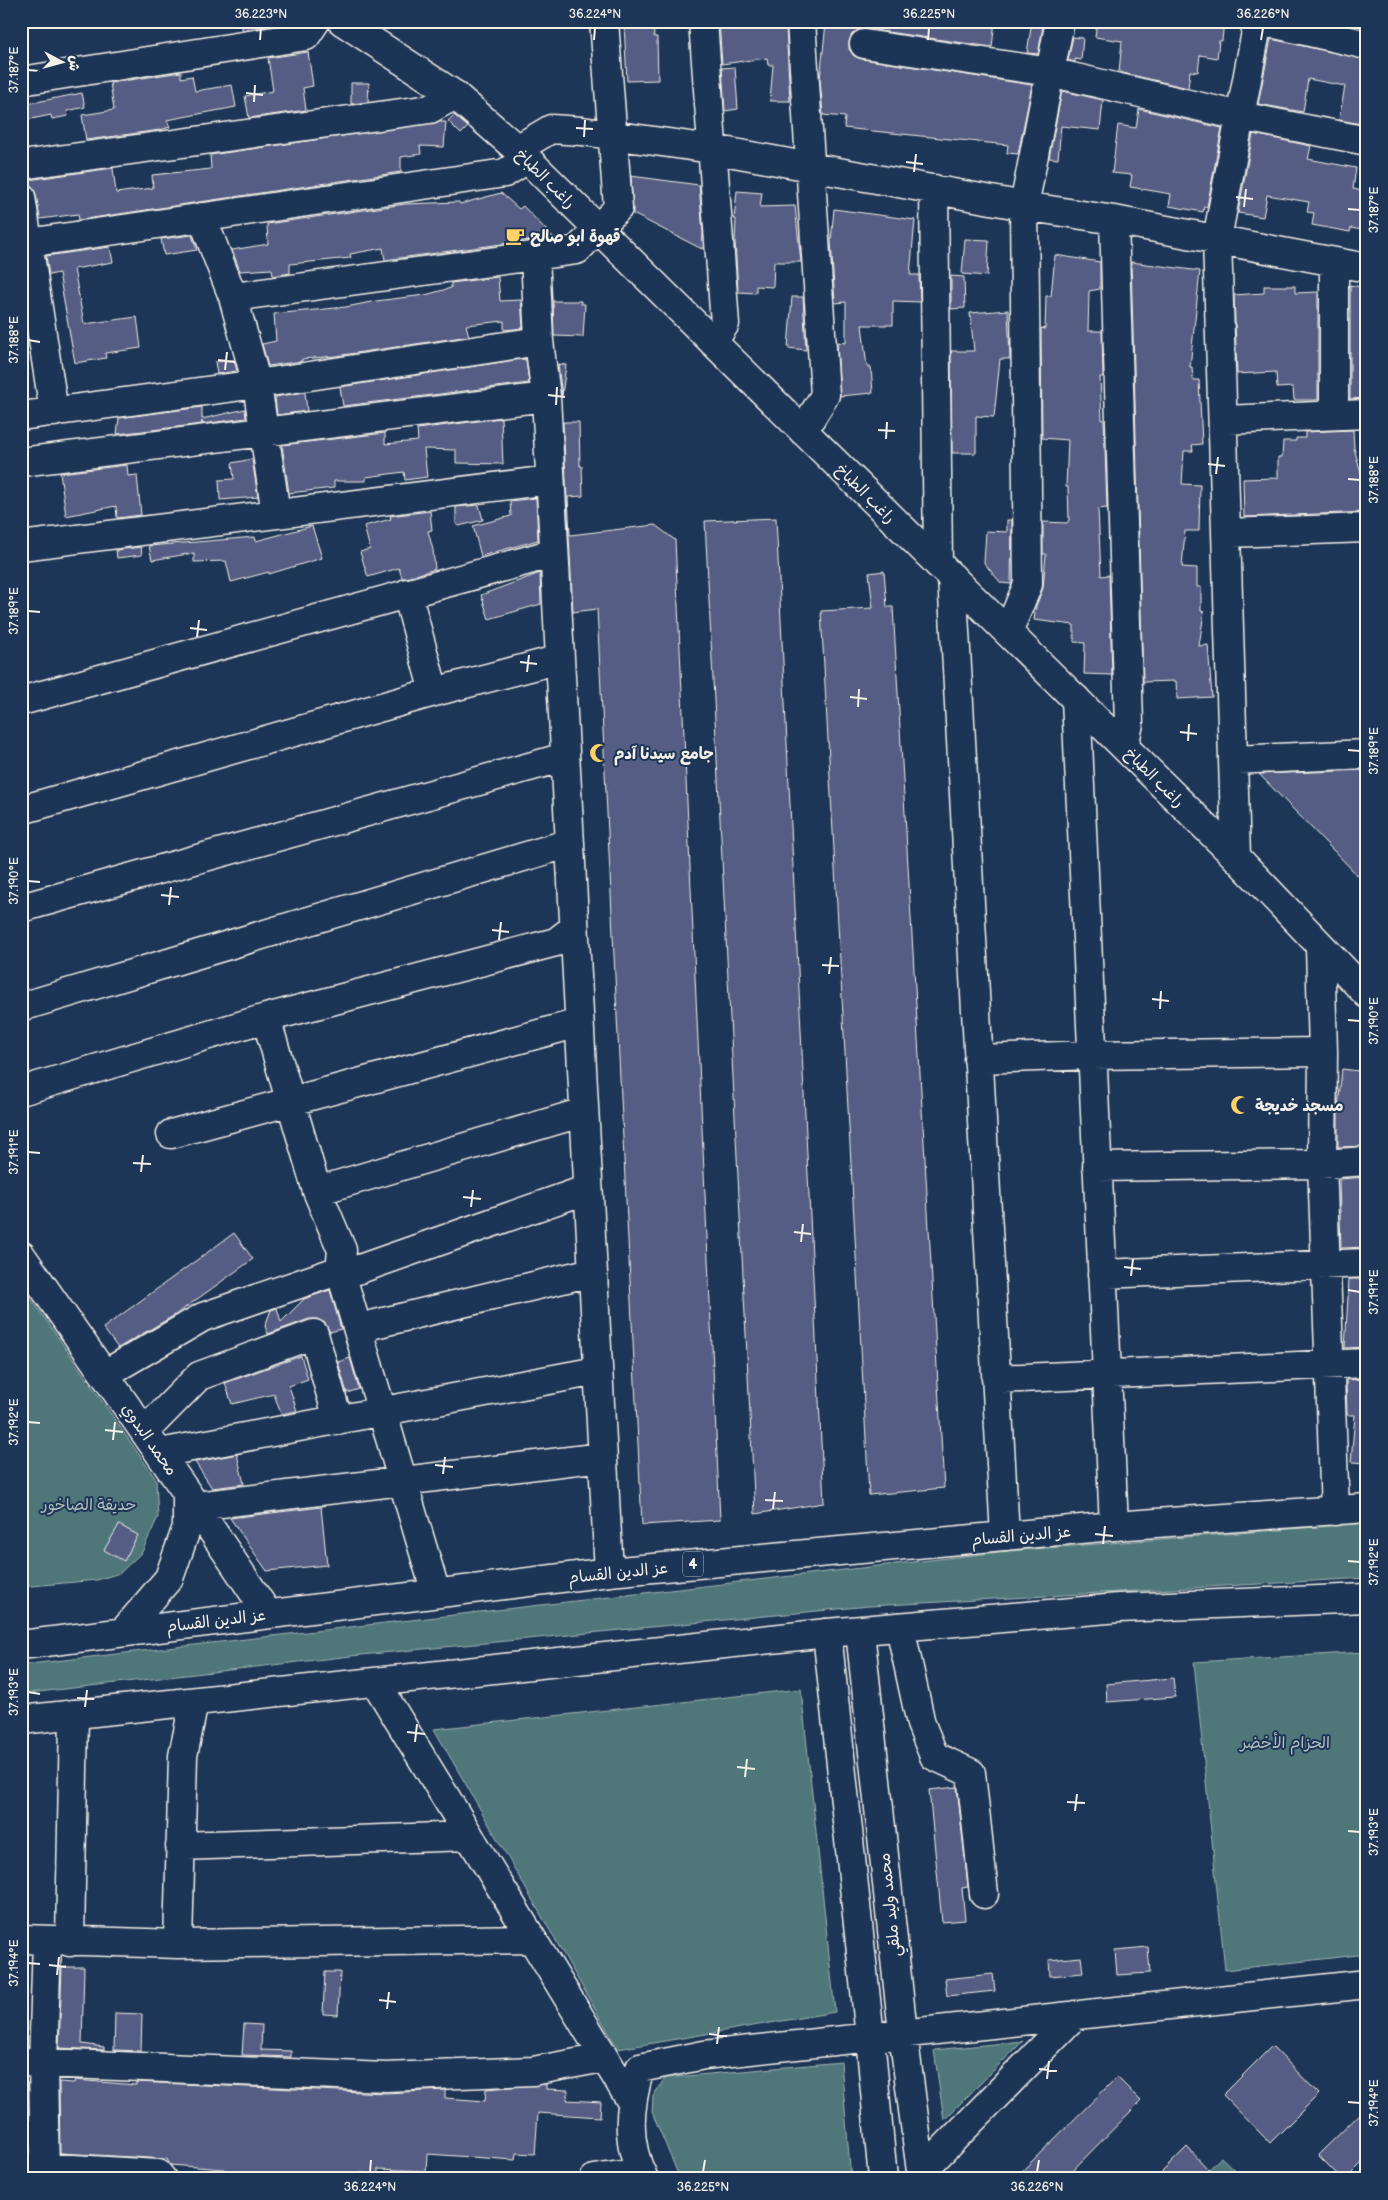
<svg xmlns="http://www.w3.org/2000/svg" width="1388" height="2200" font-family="'Balsamiq Sans','Playpen Sans Arabic',sans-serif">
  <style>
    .green { fill: #4f777a; stroke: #a2b4b1 }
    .building { fill: #555d84; stroke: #f4f1e8 }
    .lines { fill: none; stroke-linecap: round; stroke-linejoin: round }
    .minor-casing { stroke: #f4f1e8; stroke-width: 31 }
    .major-casing { stroke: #f4f1e8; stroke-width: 31 }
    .highway-casing { stroke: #f4f1e8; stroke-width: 31 }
    .minor { stroke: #1d3557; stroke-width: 28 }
    .major { stroke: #1d3557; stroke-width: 28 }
    .highway { stroke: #1d3557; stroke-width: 28 }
    .ticks { fill: none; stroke: #f4f1e8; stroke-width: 2 }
    .labels { text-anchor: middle; stroke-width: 4; stroke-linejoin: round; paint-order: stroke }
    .shield { fill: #1d3557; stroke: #b4b9bc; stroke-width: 1 }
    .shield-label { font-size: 15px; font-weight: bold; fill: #f4f1e8 }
    .street-label { font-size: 16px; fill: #f4f1e8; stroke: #1d3557 }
    .poi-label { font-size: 16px; font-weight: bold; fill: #f4f1e8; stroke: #1d3557; text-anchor: start }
    .park-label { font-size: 16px; fill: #b2c0bc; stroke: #1d3557 }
    .neatline { fill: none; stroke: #f4f1e8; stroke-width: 2 }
    .ticks-label { font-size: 12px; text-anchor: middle; fill: #f4f1e8 }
  </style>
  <rect width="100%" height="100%" fill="#1d3557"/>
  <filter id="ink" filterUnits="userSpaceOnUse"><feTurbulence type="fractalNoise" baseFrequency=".02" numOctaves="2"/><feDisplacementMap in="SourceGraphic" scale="10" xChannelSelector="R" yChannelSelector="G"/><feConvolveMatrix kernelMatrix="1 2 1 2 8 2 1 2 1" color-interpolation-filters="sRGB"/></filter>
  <g filter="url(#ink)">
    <!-- green -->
    <path class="green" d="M21,1284L156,1479L158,1517L142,1552L120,1573L97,1580L21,1587Z
      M1367,1523V1578L869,1606L351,1656L21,1694V1665L1008,1551Z
      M1367,1652V1954L1225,1970L1194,1662Z
      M801,1689L835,2012L618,2049L434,1729Z
      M1023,2041L944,2120L934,2050Z
      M841,2062L851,2179H680L652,2112L653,2096L665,2078Z
      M1221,2157L1244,2179H1200Z"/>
    <!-- building -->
    <path class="building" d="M242,21H270L280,24L242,30Z
      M653,21L654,37H657L658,80L627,81L624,24Z
      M719,21H781L782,28L786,27L790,101H770L773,65H768L767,58L722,64Z
      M856,21H995L992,47L866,29L858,30L852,35L849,42V49L854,56L862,59L1032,85L1018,154L1007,153L1008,145L844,128L845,117L823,115L820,79L826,23L856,24Z
      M1032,21H1044L1038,54L1027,53Z
      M1097,21L1151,28L1152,21H1224L1222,41H1219L1217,58L1200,55L1198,72L1190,71L1188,88L1119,72L1122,41L1095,37Z
      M1073,37L1083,38L1081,60L1075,59V62L1068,60Z
      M1271,39L1367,60V125L1339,120L1345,86L1308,79L1303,112L1258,104Z
      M308,52L313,86L303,88L306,110L249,118L245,96L273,91L268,58Z
      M735,67L738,109L725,111L722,68Z
      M181,72V78L192,76L195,91L232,85L236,107L167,120L170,127L160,130L86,140L82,115L114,110L110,83Z
      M351,83H369L368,102L351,104Z
      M1062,91L1103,100L1100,130L1061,126L1058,159L1049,158Z
      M82,93L85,107L67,111L68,116L52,119L51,115L21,121V105Z
      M1139,109L1222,128L1207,207L1204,206L1203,212L1169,206L1171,194L1130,187L1132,175L1112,173L1118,125L1136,128Z
      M454,115L468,127L461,134L448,121Z
      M439,122H446L444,147L420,146L421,154L401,157V172L79,220L78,214L40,219L36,194L28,180L113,168L116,193L153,188L152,175L211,169L210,155Z
      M1253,134L1311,146L1308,159L1356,168L1353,189L1367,192V231L1351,228L1350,232L1312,225L1314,213L1307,212L1309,202L1267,195L1263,217L1238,213Z
      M631,176L699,185L703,233L702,249L633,214Z
      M737,191L762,193L760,207L795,206L801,262H774L773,287L756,286V293L738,292L735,241L736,219H734Z
      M501,193L519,209L523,206L553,237L385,260L383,248L350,254L351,258L290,264V273L273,276L272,269L240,271L232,250L268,244L267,224L405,204L459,202L460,204Z
      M834,209L915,220L910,275H919L920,302L893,301V325H862L867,367H871L873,393L840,396L837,342L846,343V302L835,303L831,241Z
      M192,235L197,250L164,255L161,239Z
      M965,239L989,240L987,276L962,274Z
      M110,247L113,262L74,269L84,324L137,317L141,348L105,353L106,358L75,363L59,273L49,275L46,256Z
      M1055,255L1100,262V289L1089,291L1088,331H1102L1103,377H1100L1102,420H1104L1107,508L1098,509L1101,576L1109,575L1112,675L1084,674L1085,643L1074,642V625L1034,620L1036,606L1043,588L1046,554H1043V522L1067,523L1069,520L1068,487H1066L1068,440L1042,438L1041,328L1045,329L1046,296H1051Z
      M1131,262L1200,271L1190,367H1192L1193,380H1199L1202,444L1192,445L1193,451H1184L1182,484L1200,485L1199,531H1185L1182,567L1197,568V587H1201V611L1204,612L1199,646L1208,645L1212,697L1177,699L1176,681L1143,682Z
      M951,276L964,277L965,308L951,309Z
      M498,277L500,301L521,300L523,328L504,330V321L466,325L469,336L336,356L302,359V361L268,366L262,344L276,341L274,314L346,307L376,301L425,295L451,288V283Z
      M1350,285L1367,288V398L1350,399Z
      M1264,286H1295V293L1318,292V400H1294L1293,387L1277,388L1276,372L1237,374L1234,295L1264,293Z
      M792,297H803L806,350L788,348Z
      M553,301H581V304H585L583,337L554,336Z
      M1008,310L1010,359H1000L994,417L976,416V453H952L951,351H974L970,313Z
      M522,359L526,360L529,383L343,406L340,387Z
      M234,360L237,371L217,374L215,362Z
      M558,364L566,365L562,396Z
      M305,392L307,411L277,415L275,397Z
      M202,407V419L245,409L246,418L202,424V421V424L117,434L119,418Z
      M501,418L503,464L456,463V450L424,449L427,477L405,480L404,472L366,477V481H334V488L289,493L282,445L385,433V444L418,441L417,429Z
      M563,422H579L580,466H582L583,496L568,497L570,535L655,525L675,540L720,1520L642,1525L597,609L573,612Z
      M1353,430L1354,448L1364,483H1367V512L1244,517L1243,479L1278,478V457H1282L1283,441H1296V438H1305V432Z
      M252,459L258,497L220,500L219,480L234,479L232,463Z
      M127,465L128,476L137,475L141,515L117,518L116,506L66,516L60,473Z
      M536,498L538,540L481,556L473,526L511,516L510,501Z
      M479,505L483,520L459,526L456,524V507Z
      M430,511L432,530L428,531L433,550L435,569L406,578H402L399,568L368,577L360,552L370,549L364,526L391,519L390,516Z
      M776,518L824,1503L755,1514L705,521Z
      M1007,520H1012L1011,584L1001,583L984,563L986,531L1007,532Z
      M312,526L322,558L269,574V572L231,582L226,561L194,562V553L152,560L149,546L255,537L256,541Z
      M141,547L142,555L117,558L116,550Z
      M884,571L887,607H893L944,1488L869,1495L821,611L873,608L869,573Z
      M540,573L541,604L489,619L481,595Z
      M1367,770V885L1259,774Z
      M1342,1069L1367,1072V1146L1338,1147V1107Z
      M1367,1177V1247L1341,1248L1339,1179Z
      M234,1233L253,1259L175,1315L118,1348L103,1328Z
      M1349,1279H1367V1347L1345,1348Z
      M330,1290L341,1329L330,1332L325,1323L317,1319H309L268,1334L265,1326L271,1310L277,1308L281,1322L304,1299Z
      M301,1356L308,1379L289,1386L297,1411L281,1414L274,1394L232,1404L225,1383Z
      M350,1358L359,1389L347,1393L338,1362Z
      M1367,1379V1463L1351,1462L1355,1415H1347L1346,1380Z
      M237,1454L244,1484L212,1488L195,1462Z
      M321,1507L327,1565L267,1571L230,1518Z
      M119,1525L138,1535L124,1561L104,1550Z
      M1173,1678L1175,1697L1107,1702L1106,1684Z
      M957,1787L968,1887L962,1888L965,1920L942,1922L929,1790Z
      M1148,1947L1150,1973L1117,1975L1115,1950Z
      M1081,1957L1083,1973L1050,1976L1049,1960Z
      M66,1967H84L82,2044L104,2047V2050L59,2048L62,1968Z
      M325,1972H340L338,2015L323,2014Z
      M993,1974L995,1991L947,1996L945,1979Z
      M115,2013L142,2014L141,2051L114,2050Z
      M244,2024L262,2025L261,2050L291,2051V2057L242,2055Z
      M1272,2046L1319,2094L1270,2143L1223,2095Z
      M1117,2077L1141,2101L1064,2179H1014Z
      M75,2080L136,2085V2082L385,2093L445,2090V2098L485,2101L486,2089L546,2084V2089L568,2090L567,2100L601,2102L600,2117L538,2113L535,2154L516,2153L515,2160L427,2154L426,2171L378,2169V2174L360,2173V2176L333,2174V2179H223L224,2169L170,2165L167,2159L60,2153L59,2082L74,2083Z
      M21,2082L28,2083L29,2151L21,2150Z
      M1367,2107V2158L1346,2179H1342L1318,2155Z
      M1187,2147L1209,2170L1200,2179H1155Z"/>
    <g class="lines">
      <!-- minor casing -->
      <g class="minor-casing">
        <path id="minor" d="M703,21L725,324L713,342
          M801,21L825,395L803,431
          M1262,21L1367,45
          M864,44L1050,72L1240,116L1367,141
          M21,81L306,36L316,21
          M517,149L551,129L582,131L712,149L1024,206L1114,220L1367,268
          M21,165L430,109L455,95
          M934,189L938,564
          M21,197L54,412
          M202,217L233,297L257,384L276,514
          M1114,220L1129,724L1124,746
          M21,244L505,173L527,159
          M535,255L539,341L546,397L609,1572
          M1334,262V415
          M233,297L577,250L618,208L604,21
          M21,416L257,384L539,341
          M1223,420L1367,414
          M21,462L546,397
          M1226,533L1367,528
          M21,546L550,480
          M952,577L1005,1536
          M407,593L434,692
          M1008,632L1028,584L1024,206L1060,21
          M1076,699L1114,1526
          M21,701L554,553
          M1233,760L1367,754
          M21,810L434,692L560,659
          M1236,857L1217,239L1258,21
          M21,908L565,757
          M1320,947L1323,1052L1322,1164L1335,1511
          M21,1007L570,843
          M266,1018L317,1191L342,1250L340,1270L436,1593
          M978,1059L1092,1055L1323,1052
          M21,1091L266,1018L556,942L574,928
          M171,1134L579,1023
          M1097,1167L1322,1164L1367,1161
          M317,1191L584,1112
          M21,1255L187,1493V1527L169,1578L123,1632
          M1102,1274L1367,1263
          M360,1335L371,1325L592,1272
          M105,1374L203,1317L340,1270L354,1271L588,1189
          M996,1379L1367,1363
          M145,1431L199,1376L314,1334L338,1420
          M160,1453L597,1371
          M187,1493L268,1614
          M196,1506L602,1457
          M900,1627L921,1724L934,1756L971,1773L984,1894
          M860,1631L903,2033L922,2179
          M827,1633L870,2037L883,2179
          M376,1683L631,2101
          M180,1846L469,1836
          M21,1939L178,1944L532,1939
          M70,1942L74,1714
          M178,1944L183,1756L194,1702
          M21,2062L386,2077L533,2071L603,2058
          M21,2166L158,2174L162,2179
          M921,2172L1075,2015
          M45,2179L43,2063L47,1941
          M594,2179L641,2172
          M644,2179C625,2141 629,2107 640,2068L704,2055L1367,1984"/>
      </g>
      <!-- major casing -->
      <g class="major-casing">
        <path id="major" d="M342,21L455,95L517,149L1236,857L1367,994"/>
      </g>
      <!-- highway casing -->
      <g class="highway-casing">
        <path id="highway" d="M21,1645L609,1572L1114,1526L1367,1508
          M21,1720L827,1633L1119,1608L1367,1598"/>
      </g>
      <!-- minor -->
      <use href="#minor" class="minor"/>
      <!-- major -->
      <use href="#major" class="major"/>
      <!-- highway -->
      <use href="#highway" class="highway"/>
    </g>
  </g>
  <!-- ticks -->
  <path class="ticks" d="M260,40L261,28M594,40L595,28M928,40L929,28M1261,40L1263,28M28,70L40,71M246,93L263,95M254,102L255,85M576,128L593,129M584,137L585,120M906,162L923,164M914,172L916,154M1236,197L1253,199M1244,207L1246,189M1348,209L1360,210M28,340L40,342M218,360L235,362M225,370L227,352M548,395L565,397M556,405L557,387M878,430L895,431M886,439L887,422M1208,464L1225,466M1216,474L1218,457M1348,479L1360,480M28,611L40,612M190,628L207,630M197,637L199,620M520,662L537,664M527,672L529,655M850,697L867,699M858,707L859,689M1180,732L1197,734M1188,741L1189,724M1348,750L1360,751M28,881L40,882M161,895L179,897M169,905L171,887M492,930L509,932M499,940L501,922M822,965L839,966M829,974L831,957M1152,999L1169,1001M1160,1009L1161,991M1348,1020L1360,1021M28,1152L40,1153M133,1163L151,1164M141,1172L143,1155M463,1197L481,1199M471,1207L473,1190M794,1232L811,1234M801,1242L803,1224M1124,1267L1141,1269M1131,1276L1133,1259M1348,1290L1360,1292M28,1422L40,1423M105,1430L123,1432M113,1440L115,1422M435,1465L453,1467M443,1474L445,1457M765,1500L783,1501M773,1509L775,1492M1095,1534L1113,1536M1103,1544L1105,1526M1348,1561L1360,1562M28,1692L40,1694M77,1698L94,1699M85,1707L87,1690M407,1732L425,1734M415,1742L417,1724M737,1767L755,1769M745,1777L747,1759M1067,1802L1085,1803M1075,1811L1077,1794M1348,1831L1360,1832M28,1963L40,1964M49,1965L66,1967M57,1975L59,1957M379,2000L396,2002M387,2009L389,1992M709,2034L727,2036M717,2044L719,2027M1039,2069L1057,2071M1047,2079L1049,2061M1348,2102L1360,2103M370,2172L371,2160M703,2172L705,2160M1037,2172L1039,2160"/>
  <!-- icons -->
  <defs>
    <g id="cafe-bare" transform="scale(1.5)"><path d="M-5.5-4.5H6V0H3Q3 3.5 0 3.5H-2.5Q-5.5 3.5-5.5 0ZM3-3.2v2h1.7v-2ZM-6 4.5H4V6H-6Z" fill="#ffd166" stroke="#1d3557" stroke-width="2.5" paint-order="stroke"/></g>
    <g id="mosque-bare" transform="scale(1.5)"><path d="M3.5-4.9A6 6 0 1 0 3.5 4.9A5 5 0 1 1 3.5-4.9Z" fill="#ffd166" stroke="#1d3557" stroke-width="2.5" paint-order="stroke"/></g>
  </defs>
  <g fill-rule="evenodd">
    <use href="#cafe-bare" x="515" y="236"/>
    <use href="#mosque-bare" x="599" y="753"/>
    <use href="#mosque-bare" x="1240" y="1105"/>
  </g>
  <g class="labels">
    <!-- shield labels -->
    <rect class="shield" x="683" y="1551.5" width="20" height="25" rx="4"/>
    <g class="shield-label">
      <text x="693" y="1569">4</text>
    </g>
    <!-- street labels -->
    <g class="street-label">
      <text transform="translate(546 178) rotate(45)" y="6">راغب الطباخ</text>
      <text transform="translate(866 493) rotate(45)" y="6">راغب الطباخ</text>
      <text transform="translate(1155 777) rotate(45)" y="6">راغب الطباخ</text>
      <text transform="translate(150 1439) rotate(55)" y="6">محمد البدوي</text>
      <text transform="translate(1021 1535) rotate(-5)" y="6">عز الدين القسام</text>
      <text transform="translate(618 1572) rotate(-6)" y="6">عز الدين القسام</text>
      <text transform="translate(216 1620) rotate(-7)" y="6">عز الدين القسام</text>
      <text transform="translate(889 1905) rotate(-96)" y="6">محمد وليد ملقي</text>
    </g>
    <!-- poi labels -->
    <g class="poi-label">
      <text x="530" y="242">قهوة ابو صالح</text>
      <text x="614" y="759">جامع سيدنا آدم</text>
      <text x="1255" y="1111">مسجد خديجة</text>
    </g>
    <!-- park labels -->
    <g class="park-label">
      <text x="89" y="1510">حديقة الصاخور</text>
      <text x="1285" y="1748">الحزام الأخضر</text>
    </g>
  </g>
  <!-- margin -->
  <rect width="1388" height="2200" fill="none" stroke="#1d3557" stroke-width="55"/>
  <!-- north arrow -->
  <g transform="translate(62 62) rotate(96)" stroke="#1d3557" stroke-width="4" paint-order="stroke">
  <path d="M0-4L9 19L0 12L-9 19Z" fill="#f4f1e8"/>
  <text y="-8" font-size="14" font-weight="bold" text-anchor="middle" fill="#f4f1e8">ش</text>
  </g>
  <rect x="28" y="28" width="1332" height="2144" class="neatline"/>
  <g class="ticks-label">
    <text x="261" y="18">36.223°N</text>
    <text x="595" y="18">36.224°N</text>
    <text x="929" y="18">36.225°N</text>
    <text x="1263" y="18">36.226°N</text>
    <text transform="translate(14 70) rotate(-90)" y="4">37.187°E</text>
    <text transform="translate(1374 210) rotate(-90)" y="4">37.187°E</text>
    <text transform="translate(14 340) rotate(-90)" y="4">37.188°E</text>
    <text transform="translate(1374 480) rotate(-90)" y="4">37.188°E</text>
    <text transform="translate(14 611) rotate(-90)" y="4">37.189°E</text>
    <text transform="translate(1374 751) rotate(-90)" y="4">37.189°E</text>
    <text transform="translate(14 881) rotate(-90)" y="4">37.190°E</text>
    <text transform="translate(1374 1021) rotate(-90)" y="4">37.190°E</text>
    <text transform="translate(14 1152) rotate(-90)" y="4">37.191°E</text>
    <text transform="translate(1374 1292) rotate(-90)" y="4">37.191°E</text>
    <text transform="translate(14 1422) rotate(-90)" y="4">37.192°E</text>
    <text transform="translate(1374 1562) rotate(-90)" y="4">37.192°E</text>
    <text transform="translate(14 1692) rotate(-90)" y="4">37.193°E</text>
    <text transform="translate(1374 1832) rotate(-90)" y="4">37.193°E</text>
    <text transform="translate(14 1963) rotate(-90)" y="4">37.194°E</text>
    <text transform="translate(1374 2103) rotate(-90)" y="4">37.194°E</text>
    <text x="370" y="2191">36.224°N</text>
    <text x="703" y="2191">36.225°N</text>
    <text x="1037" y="2191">36.226°N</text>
  </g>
</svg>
